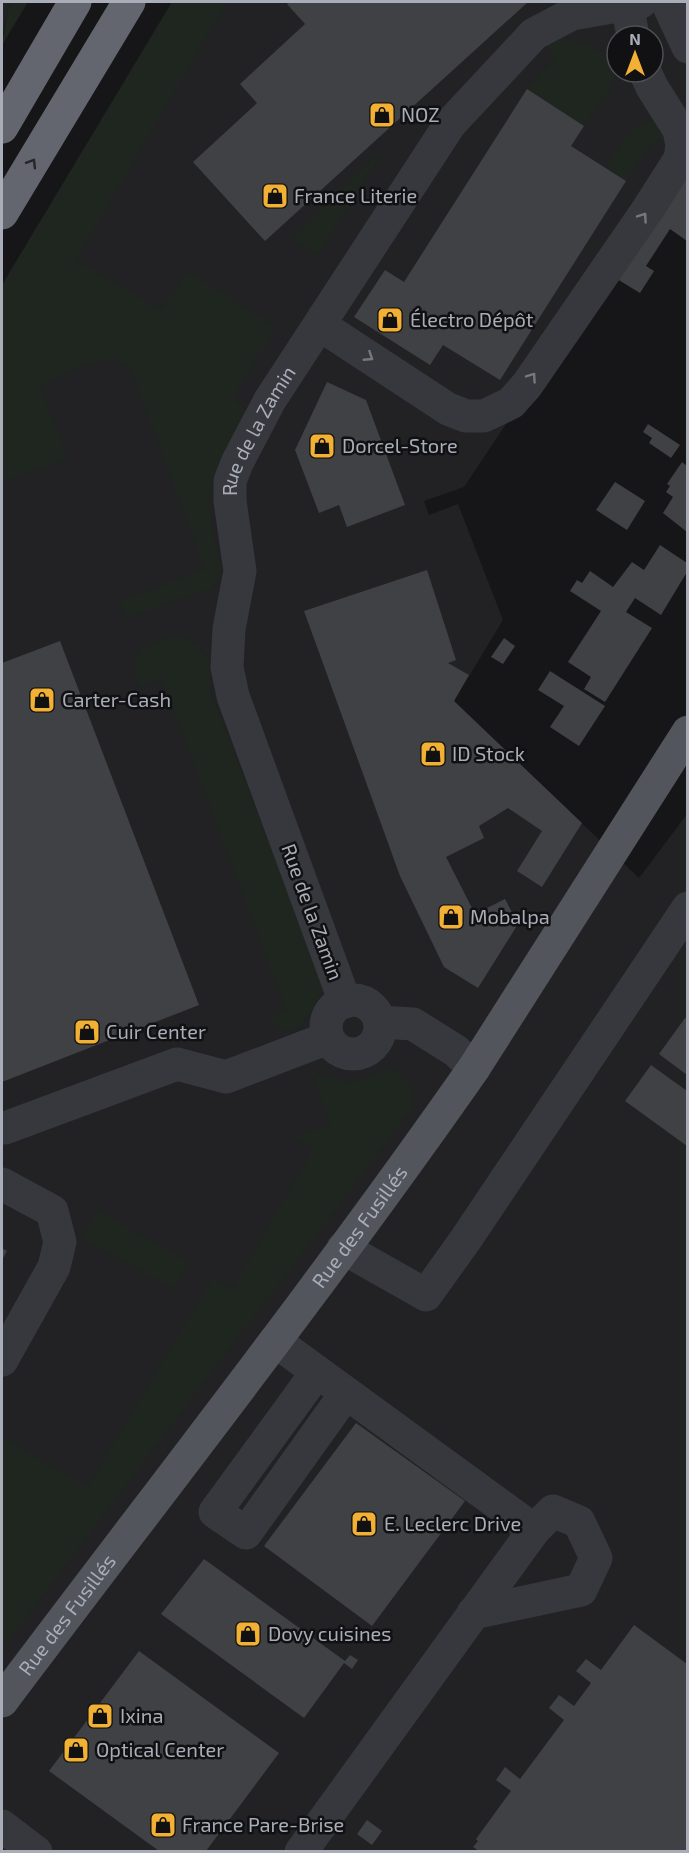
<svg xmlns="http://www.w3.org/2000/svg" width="689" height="1853" font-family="'Exo 2',sans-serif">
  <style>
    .built { fill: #222225; fill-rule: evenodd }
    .green { fill: #1e261f }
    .building { fill: #404145 }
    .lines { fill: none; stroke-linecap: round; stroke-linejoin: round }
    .minor { stroke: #37383d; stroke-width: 33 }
    .major { stroke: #53555c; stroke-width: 33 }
    .highway { stroke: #63666e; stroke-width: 33 }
    .oneway { stroke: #26262a }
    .oneway2 { stroke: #757881 }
    .labels { text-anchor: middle; stroke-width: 5; stroke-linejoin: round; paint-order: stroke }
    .poi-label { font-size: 20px; fill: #a8adb8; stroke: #111113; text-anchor: start }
    .street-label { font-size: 20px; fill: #a8adb8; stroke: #111113 }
  </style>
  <rect width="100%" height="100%" fill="#161618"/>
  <!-- built -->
  <path class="built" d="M2,2H12L8,8L2,39Z
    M172,2H687V152L464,487L424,501L429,515L458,504L503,620L454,701L639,878L687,814V1851H2V285ZM617,36H653V72H617Z"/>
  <!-- green -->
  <path class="green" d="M12,2H28L2,45L8,8Z
    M172,2H227L76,260L161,310L188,271L276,327L233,398L249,412C238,432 222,452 215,474C205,501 213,544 223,570L212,588L126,618L120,601L205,569L131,370L116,360L96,361L40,385L68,459L2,482V285Z
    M552,36C569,39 586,42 601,52C604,54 610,57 613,60C625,76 593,113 584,126L527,89L556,58L540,40Z
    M657,120L672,142L655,140L626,181L606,168C620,146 629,123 657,120Z
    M388,144L317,256L291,239Z
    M174,634C191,637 208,653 211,670C212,676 210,684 210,690L325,987C313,1009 295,1053 268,1018L286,1010L162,679L139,687C128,648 143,648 174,634Z
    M393,1067L413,1088L414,1106L6,1644L2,1645V1437L87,1487L213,1278L232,1289L314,1148L294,1137L330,1124L311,1072L351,1083Z
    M97,1210L189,1262L174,1289L83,1239Z"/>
  <!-- building -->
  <path class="building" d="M290,2H528L265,241L193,162L257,103L240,84L305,24L287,4Z
    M527,89L584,126L571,146L626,181L500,380L443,345L430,365L354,317L385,270L404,282Z
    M687,168V241L670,229L646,266L654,271L640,293L617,279Z
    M327,382L366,400L405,505L347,527L339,505L319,513L295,450Z
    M648,424L680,445L671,458L649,443L652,438L643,432Z
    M682,462L687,466V532L663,513L673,497L666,492L670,486L667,484Z
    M615,482L645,501L627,530L596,510Z
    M660,545L687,563V572L661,615L635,598L626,612L652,628L605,702L584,689L591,677L568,662L601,611L570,591L577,580L582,583L590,571L613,587L632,562L644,570Z
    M427,570L456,660L448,663L469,675L454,701L582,823L542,887L517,871L542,831L508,808L479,826L484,838L446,857L475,914L505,899L518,924L478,988L444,967L400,876L304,611Z
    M504,638L515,646L503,664L491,657Z
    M60,641L199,1005L2,1082V663Z
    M550,671L605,706L579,746L550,727L564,706L538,690Z
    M685,1018L687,1019V1075L659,1054Z
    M651,1065L687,1091V1146L625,1101Z
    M2,1248L7,1251L2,1260Z
    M356,1423L465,1501L372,1626L264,1546Z
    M204,1559L345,1661L350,1655L358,1660L352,1669L344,1663L304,1718L161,1614Z
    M634,1625L687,1664V1851H479L473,1847L478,1841L476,1839L511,1791L496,1780L505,1767L520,1779L564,1720L549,1708L559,1695L574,1706L591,1683L576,1671L586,1659L601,1670Z
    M139,1651L279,1753L206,1851H159L49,1771Z
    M367,1820L382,1831L372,1845L357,1834Z"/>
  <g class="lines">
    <!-- minor -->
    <g class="minor">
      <path d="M667,2L688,47"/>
      <path d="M627,4L633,36"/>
      <path d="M320,325L448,409L466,416H484L511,403L527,385L648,209L680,159L682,145L679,130L652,87L645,72"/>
      <circle cx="353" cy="1027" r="27"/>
      <path id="s1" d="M345,1002L233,696L227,667L229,629L240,571L230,501V481L237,463L270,400L450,124L534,34L572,14L641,2"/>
      <path d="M380,1022L413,1024L456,1051L474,1068"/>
      <path d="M5,1128L177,1064L226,1077L328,1038"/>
      <path d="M2,1184L52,1211L60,1242L54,1267L2,1360"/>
      <path d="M343,1248L426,1295L466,1239L688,908"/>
      <path d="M275,1341L534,1530"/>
      <path d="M317,1372L215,1512L246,1533L346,1393"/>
      <path d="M2,1826L36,1852"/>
      <path d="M301,1852L534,1530L553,1511L579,1522L596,1558L581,1590L473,1613"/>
    </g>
    <!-- major -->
    <path class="major" id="s2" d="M2,1701C160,1491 323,1284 474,1068L688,732"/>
    <!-- highway -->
    <path class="highway" d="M2,127L75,2
      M2,213L129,2"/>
  </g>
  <!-- one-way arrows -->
  <defs><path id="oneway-chevron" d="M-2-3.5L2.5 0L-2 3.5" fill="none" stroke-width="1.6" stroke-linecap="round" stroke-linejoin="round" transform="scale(1.5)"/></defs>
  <use class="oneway" href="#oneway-chevron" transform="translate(32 163) rotate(-59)"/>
  <g class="oneway2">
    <use href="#oneway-chevron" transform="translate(643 217) rotate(-55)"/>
    <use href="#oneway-chevron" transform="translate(369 357) rotate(33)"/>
    <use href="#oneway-chevron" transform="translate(532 377) rotate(-55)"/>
  </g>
  <!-- icons -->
  <defs>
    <g id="shop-square" transform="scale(1.35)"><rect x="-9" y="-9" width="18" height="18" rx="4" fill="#f2b134" stroke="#111113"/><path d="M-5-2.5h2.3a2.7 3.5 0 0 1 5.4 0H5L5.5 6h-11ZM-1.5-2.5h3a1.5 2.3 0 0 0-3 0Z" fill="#111"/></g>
  </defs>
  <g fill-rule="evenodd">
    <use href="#shop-square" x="382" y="115"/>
    <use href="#shop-square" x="275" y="196"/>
    <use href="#shop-square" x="390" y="320"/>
    <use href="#shop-square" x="322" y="446"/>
    <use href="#shop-square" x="42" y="700"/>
    <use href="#shop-square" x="433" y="754"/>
    <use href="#shop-square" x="451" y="917"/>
    <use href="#shop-square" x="87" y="1032"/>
    <use href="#shop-square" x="364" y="1524"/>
    <use href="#shop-square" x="248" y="1634"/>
    <use href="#shop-square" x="100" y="1716"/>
    <use href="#shop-square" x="76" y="1750"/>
    <use href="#shop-square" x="163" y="1825"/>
  </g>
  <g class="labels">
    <!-- poi labels -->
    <g class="poi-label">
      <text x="401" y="122">NOZ</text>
      <text x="294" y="203">France Literie</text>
      <text x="410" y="327">Électro Dépôt</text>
      <text x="342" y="453">Dorcel-Store</text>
      <text x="62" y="707">Carter-Cash</text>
      <text x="452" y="761">ID Stock</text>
      <text x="470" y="924">Mobalpa</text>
      <text x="106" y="1039">Cuir Center</text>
      <text x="384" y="1531">E. Leclerc Drive</text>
      <text x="268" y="1641">Dovy cuisines</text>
      <text x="120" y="1723">Ixina</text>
      <text x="96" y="1757">Optical Center</text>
      <text x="182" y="1832">France Pare-Brise</text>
    </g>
    <!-- street labels -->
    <g class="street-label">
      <text dy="7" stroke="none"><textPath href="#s1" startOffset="600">Rue de la Zamin</textPath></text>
      <text transform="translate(312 912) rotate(70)" y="7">Rue de la Zamin</text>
      <text dy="7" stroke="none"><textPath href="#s2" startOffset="594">Rue des Fusillés</textPath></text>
      <text dy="7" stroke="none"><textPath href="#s2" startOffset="108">Rue des Fusillés</textPath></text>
    </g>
  </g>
  <!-- border -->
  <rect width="689" height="1853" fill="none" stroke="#a8adb8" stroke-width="6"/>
  <!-- north arrow -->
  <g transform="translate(635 54)"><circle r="28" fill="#111113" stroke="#4d4f55" stroke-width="1.5"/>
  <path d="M0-4.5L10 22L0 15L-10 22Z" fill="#f2b134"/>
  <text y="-9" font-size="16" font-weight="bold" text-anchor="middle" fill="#a8adb8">N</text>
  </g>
</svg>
